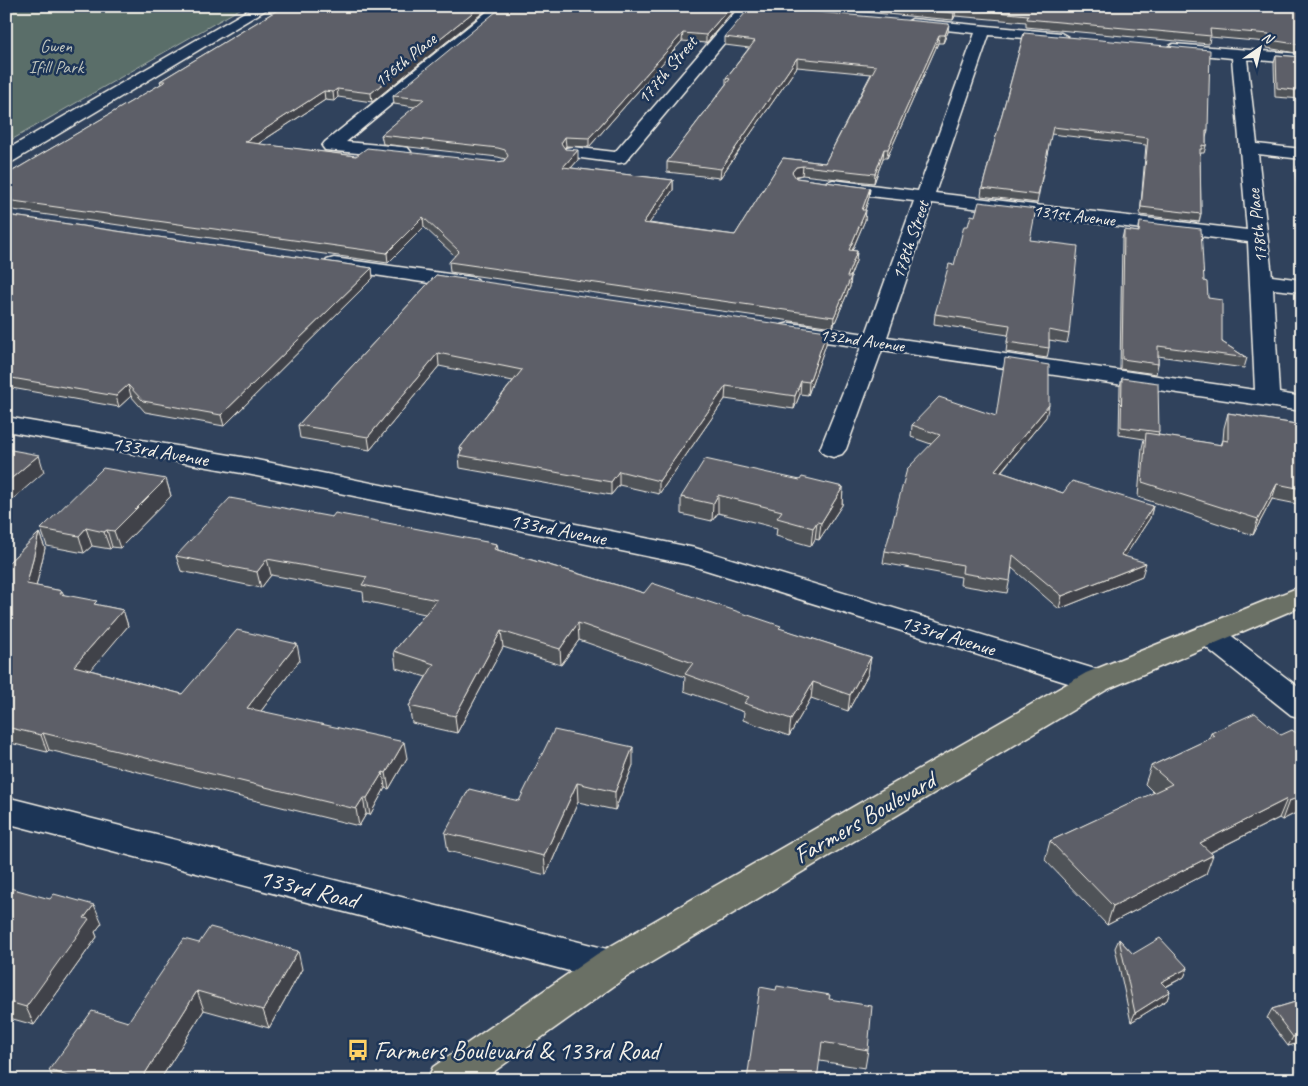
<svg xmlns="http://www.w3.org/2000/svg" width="1308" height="1086" font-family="Caveat,sans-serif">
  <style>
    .green { fill: #5a6e69; stroke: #a7b0a8 }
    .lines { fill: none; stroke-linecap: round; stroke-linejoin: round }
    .minor-casing { stroke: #f4f1e8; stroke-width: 3 }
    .major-casing { stroke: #f4f1e8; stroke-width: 3 }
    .minor { fill: #1d3557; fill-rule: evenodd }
    .major { fill: #6b7065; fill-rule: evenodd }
    .wall { fill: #505259; stroke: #f4f1e8 }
    .shaded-wall { fill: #414248; stroke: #f4f1e8 }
    .building { fill: #5d5f67; stroke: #f4f1e8 }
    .labels { text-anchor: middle; stroke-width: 5; stroke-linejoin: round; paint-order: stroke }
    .far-park-label { font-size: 18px; fill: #bec3bc; stroke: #1d3557 }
    .far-street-label { font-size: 18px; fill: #f4f1e8; stroke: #1d3557 }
    .street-label { font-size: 21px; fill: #f4f1e8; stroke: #1d3557 }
    .near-street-label { font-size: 25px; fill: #f4f1e8; stroke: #1d3557 }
    .near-poi-label { font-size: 25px; fill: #f4f1e8; stroke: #1d3557; text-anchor: start }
  </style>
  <rect width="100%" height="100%" fill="#30425c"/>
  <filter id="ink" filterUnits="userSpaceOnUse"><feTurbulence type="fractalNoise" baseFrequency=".02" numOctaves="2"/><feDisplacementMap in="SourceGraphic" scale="10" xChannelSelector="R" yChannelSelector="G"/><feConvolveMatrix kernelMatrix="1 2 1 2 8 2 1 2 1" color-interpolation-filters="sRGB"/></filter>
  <g filter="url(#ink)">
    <!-- green -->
    <path class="green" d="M6,6H245L6,143Z"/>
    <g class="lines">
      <!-- minor casing -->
      <g class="minor-casing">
        <path id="minor" d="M255,6H272L12,162L6,163V150Z
          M494,6H510L346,142L402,147L408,148L411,152L408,156L402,157L325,150L322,146L325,142Z
          M719,6H771L792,9L794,12L787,16L750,12L625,162L619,163L566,156L563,152L566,148L572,147L615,152L736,11L721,9Z
          M912,19L1061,33L1068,37L1061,41L989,35L935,193L1247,230L1232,58L1173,52L1166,48L1173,44L1302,54V64L1247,59L1257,144L1302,149V159L1258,154L1272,276L1302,280V292L1273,289L1279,393L1302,397V411L882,350L846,449L842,454L833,457L824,454L820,449L861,347L790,337L782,335L779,330L782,325L790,323L866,334L914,201L833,192L827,190L824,186L827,182L833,180L918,191L975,33L907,26L905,23ZM932,203L1248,242L1255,390L887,337Z
          M334,258L470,277L477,279L480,283L477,287L470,289L327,268L324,264L327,260Z
          M6,417L247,458L695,548L1108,673L1113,681L1108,689L1097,692L690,565L247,474L6,431Z
          M1209,624L1220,627L1302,690V718L1291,715L1198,641L1194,634L1198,627Z
          M6,797L611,950L625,954L630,966L625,978L611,982L6,823Z"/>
      </g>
      <!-- major casing -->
      <g class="major-casing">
        <path id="major" d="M1302,586V606L1108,689L625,978L482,1080H427L433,1067L597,954L1086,673Z"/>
      </g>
      <!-- minor -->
      <use href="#minor" class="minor"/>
      <!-- major -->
      <use href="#major" class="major"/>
    </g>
    <!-- wall -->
    <path class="wall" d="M284,6H491L372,102L338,97L334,101L325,100L258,144L356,156L497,162L504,161L505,159L498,157L383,144L381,135L415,107L394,104L393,96L733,6L732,12L706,43L682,41L589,147L566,146L564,148L578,160L571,168L673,180V190L649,223L735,235L783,158L825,163L871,74L797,67L720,178L667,172V162L726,84V78L749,48L725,45V37L948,32L943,43H938L887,158H883L874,183L802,175L795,177L796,178L870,188L869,197L865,210V220L852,251H857L856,261L850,277V287L833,327L450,272L449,262L455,256L424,227L388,263L6,209V175L161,84L160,81Z
      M797,6H1294L1302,9V54L1267,48V42L1210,37L1209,44L1026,27V22L955,16L953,20Z
      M1024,33L1208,130L1206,138V146L1204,153H1201L1200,156L1201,214L1199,222L1140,215L1146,145L1051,134L1037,203L981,196L982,188Z
      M1276,55L1302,57V99L1275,97L1274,63Z
      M1297,166H1302V214L1295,173Z
      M6,215L372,268L373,278L224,426L145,412L131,396L119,407L6,387Z
      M1140,222L1204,281L1208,298L1222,342L1247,358L1244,368L1158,356V364L1156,374L1120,369L1122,239L1124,230L1138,232Z
      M1030,240L1069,334L1067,343L1049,340V348L1047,358L1006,352L1008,335L934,324L935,314L954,265Z
      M436,275L826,344L808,395L800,394L794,409L725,399L659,494L619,485L611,495L460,468L459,455L461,453L460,448L513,381L439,366L370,450L300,438L298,425Z
      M1122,378L1159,432L1158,435L1221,445L1223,440L1224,428L1228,413L1302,425V499L1297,504L1272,499L1253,535L1138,497L1142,448L1144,439L1119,435L1120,386Z
      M996,416L1046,417L1001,472L1063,493L1153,506L1150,518L1125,556L1142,576L1059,609L1012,568L1007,593L960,585L961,577L883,563L885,551L931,444L911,437L912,425Z
      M166,479L171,496L120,548L112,547L110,549L92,546L84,553L47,546L41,529Z
      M800,480L843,487L842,505L819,540L815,539L811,546L776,536L777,528L718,513L712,521L681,514V497Z
      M332,517L497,544L498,550L644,593L781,629L871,657L868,674L848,711L811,698L789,736L743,720L744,712L684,691L685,677L579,640L561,665L503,647L457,733L412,723L409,706L426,677L396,668L394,651L425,614L364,601L363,592L271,575L261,588L181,571L176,556Z
      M39,533L45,548L36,586L62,591L64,595L98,605L123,610L128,626L90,670L182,694L300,660L261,711L407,758L389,789L385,788L370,815L366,814L359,826L49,750L47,752L6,742V565Z
      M1211,733L1302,810L1282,820L1279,818L1210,853L1206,874L1107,925L1045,860L1050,841L1154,793L1145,784L1151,766L1209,739Z
      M633,765L615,810L578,802L546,875L448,851L445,833L519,801Z
      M1302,883V909L1293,901Z
      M6,887L102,923L95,932L97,937L34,1025L6,1017Z
      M1119,939L1133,954L1188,968L1184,977L1166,987L1170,991L1167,1000L1131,1022L1115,948Z
      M199,943L302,969L269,1028L204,1010L160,1080H54L49,1070L128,1022Z
      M829,999L868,1050L865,1068L820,1061L747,1080Z
      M1302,1000V1042L1288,1046L1267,1018L1272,1009Z"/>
    <!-- shaded-wall -->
    <path class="shaded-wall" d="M481,6H491L372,102L371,93Z
      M731,6H733L732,12L706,43V35Z
      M956,8L955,16L953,20L954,13Z
      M949,24L948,32L943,43L945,35Z
      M683,33L682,41L589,147V138Z
      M939,35L938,43L887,158L888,149Z
      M797,58V67L720,178L721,169Z
      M337,89L338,97L334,101L333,92Z
      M324,91L325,100L247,151L245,142Z
      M565,137L566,146L561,152V143Z
      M884,149L883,158L874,183L875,174Z
      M578,150V160L564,176L563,167Z
      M803,166L802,175L796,176L792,181V172L796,167Z
      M673,180V190L643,232V223Z
      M870,188L869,197L862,219V210Z
      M866,210L865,220L848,260L849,250Z
      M423,217L424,227L388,263L387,253Z
      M857,251L856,261L846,287L847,277Z
      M372,268L373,278L224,426L221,415Z
      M851,277L850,287L833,327L834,317Z
      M827,331L826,344L808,395L809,382Z
      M438,353L439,366L370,450L368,437Z
      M801,381L800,394L794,409L795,396Z
      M128,385L131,396L119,407L116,396Z
      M726,386L725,399L659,494V481Z
      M1049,405L1046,417L992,482L995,470Z
      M39,455L44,472L6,505V483Z
      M619,471V485L611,495V482Z
      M166,479L171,496L120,548L114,531Z
      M1277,484L1272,499L1253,535L1258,519Z
      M843,487L842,505L819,540L821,523Z
      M1302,489V499L1297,504Z
      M718,495V513L712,521L713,504Z
      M1153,506L1150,518L1118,567L1121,555Z
      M817,522L815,539L811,546L813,528Z
      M86,528L92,546L84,553L79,536Z
      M107,530L112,547L110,549L104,532Z
      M39,533L45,548L33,600L27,584Z
      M267,559L271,575L261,588L257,572Z
      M1146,563L1142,576L1059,609L1062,596Z
      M123,610L128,626L80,683L74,666Z
      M578,623L579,640L561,665L560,649Z
      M501,631L503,647L457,733L455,716Z
      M297,644L300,660L251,724L247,708Z
      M871,657L868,674L848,711L850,695Z
      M813,682L811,698L789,736L791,719Z
      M43,733L49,750L47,752L41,735Z
      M404,742L407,758L389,789L386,773Z
      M633,747V765L615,810V792Z
      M383,772L385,788L370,815L367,798Z
      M577,783L578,802L546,875L544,856Z
      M1302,796V810L1282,820L1289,801Z
      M363,798L366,814L359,826L356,809Z
      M1287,799L1279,818L1193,861L1200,843Z
      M1213,855L1206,874L1107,925L1113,906Z
      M94,905L102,923L95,932L97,937L34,1025L26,1007L84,918Z
      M298,951L302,969L269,1028L263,1010Z
      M1188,968L1184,977L1157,991L1161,982Z
      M197,991L204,1010L160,1080H141Z
      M1170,991L1167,1000L1131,1022L1135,1013Z
      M1302,1034V1042L1288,1046L1293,1037Z"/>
    <!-- building -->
    <path class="building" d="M284,6H481L371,93L337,89L333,92L324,91L245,142L356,156L367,148L497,162L504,161L508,156L505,150L498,148L381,135L424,99L393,96L503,6H731L706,35L683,33L589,138L565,137L561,143L565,149L578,150L563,167L673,180L643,223L735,235L783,158L825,163L876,66L797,58L721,169L667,162L730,79L726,78L755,41L725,37L751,6L949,24L945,35H939L888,149H884L875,174L803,166L796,167L792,172L796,178L870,188L862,210H866L849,250L857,251L847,277H851L834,317L449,262L459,251L423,217L387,253L6,200V175L166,81H160Z
      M883,6H1294L1302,9V45L1270,40L1269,34L1210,29L1211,36L1027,19L1028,15L956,8L954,13Z
      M1024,33L1210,50L1208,130H1206V146L1202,145V149H1200L1201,214L1141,207L1148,138L1053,127L1038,195L982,188Z
      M1276,55L1302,57V91L1277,88Z
      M1297,166H1302V193Z
      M979,202L1036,209L1030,240L1078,246L1069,334L1049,330V348L1007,342L1010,325L935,314L949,264L954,265L964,226H968L971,215L975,216Z
      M6,215L372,268L221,415L143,401L128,385L116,396L6,377Z
      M1140,222L1201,229L1204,281L1207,282L1208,298L1222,300V342L1247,358L1158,346V364L1122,359L1124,230L1139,232Z
      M436,275L827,331L809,382L801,381L795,396L726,386L659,481L619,471L611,482L459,455L463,449L460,448L522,370L438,353L368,437L298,425Z
      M1005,358L1049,365V405L995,470L1063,493L1072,481L1153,506L1121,555L1146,563L1062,596L1013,555L1010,581L962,573L963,565L885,551L907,469L940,435L912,425L939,397L996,416Z
      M1122,378L1158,383L1159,432L1121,427Z
      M1228,413L1302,425V489L1277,484L1258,519L1142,482L1146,433L1222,445L1223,440L1228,441Z
      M6,449L39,455L6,483Z
      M705,459L800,480L802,477L843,487L821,523L817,522L813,528L777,518L782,511L718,495L713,504L681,497Z
      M103,468L166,479L114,531L107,530L104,532L86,528L79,536L41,529Z
      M230,498L332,517L335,513L497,544L494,549L644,593L652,583L781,626L779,628L871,657L850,695L813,682L791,719L744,703L749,697L685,674L693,663L578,623L560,649L501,631L455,716L409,706L434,664L394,651L437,600L362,585L367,577L267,559L257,572L176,556Z
      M39,533L27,584L62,591L60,594L97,601L94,604L123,610L74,666L182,694L237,630L297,644L247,708L404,742L386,773L383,772L367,798H363L356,809L43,733L41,735L6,727V565Z
      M1255,713L1281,735L1292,730L1302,737V796L1289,801L1287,799L1200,843L1213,855L1113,906L1050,841L1172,784L1151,766L1215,736L1211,733Z
      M554,730L633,747L615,792L577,783L544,856L445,833L469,789L519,801Z
      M6,887L50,899L54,894L94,905L84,918L89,919L26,1007L6,1001Z
      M210,927L298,951L263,1010L197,991L141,1080H80L49,1070L92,1011L128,1022L184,939L199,943Z
      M1160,938L1188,968L1161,982L1170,991L1135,1013L1119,939L1133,954Z
      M777,986L830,995L829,999L872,1006L868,1050L822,1042L817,1080H747L760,987L776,990Z
      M1302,1000V1034L1293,1037L1272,1009Z"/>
  </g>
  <!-- icons -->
  <defs>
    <g id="bus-bare" transform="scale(1.725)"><path d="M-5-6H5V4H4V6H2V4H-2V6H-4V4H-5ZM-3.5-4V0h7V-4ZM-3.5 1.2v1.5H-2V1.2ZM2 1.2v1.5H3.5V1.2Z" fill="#ffd166" stroke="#1d3557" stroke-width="2.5" paint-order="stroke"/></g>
  </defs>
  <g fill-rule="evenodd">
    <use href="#bus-bare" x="358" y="1050"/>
  </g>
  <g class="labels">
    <!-- far-park labels -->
    <g class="far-park-label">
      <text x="56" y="52">Gwen<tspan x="56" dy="21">Ifill Park</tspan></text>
    </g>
    <!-- far-street labels -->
    <g class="far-street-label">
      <text transform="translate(405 60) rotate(-39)" y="6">176th Place</text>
      <text transform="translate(667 70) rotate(-50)" y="6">177th Street</text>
      <text transform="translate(1074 215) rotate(7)" y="6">131st Avenue</text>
      <text transform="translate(1257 226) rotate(-96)" y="6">178th Place</text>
      <text transform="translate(910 240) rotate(-71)" y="6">178th Street</text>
      <text transform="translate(862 340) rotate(8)" y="6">132nd Avenue</text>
    </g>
    <!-- street labels -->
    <g class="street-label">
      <text transform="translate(160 451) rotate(10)" y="7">133rd Avenue</text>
      <text transform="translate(558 529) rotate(11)" y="7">133rd Avenue</text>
      <text transform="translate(948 635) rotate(17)" y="7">133rd Avenue</text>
    </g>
    <!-- near-street labels -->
    <g class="near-street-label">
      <text transform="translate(864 817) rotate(-30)" y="9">Farmers Boulevard</text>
      <text transform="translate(309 888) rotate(14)" y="9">133rd Road</text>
    </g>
    <!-- near-poi labels -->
    <g class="near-poi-label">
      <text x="374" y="1059">Farmers Boulevard &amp; 133rd Road</text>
    </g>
  </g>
  <!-- margin -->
  <rect width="1308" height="1086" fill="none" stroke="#1d3557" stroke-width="25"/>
  <rect x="12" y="12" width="1283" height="1061" fill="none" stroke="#f4f1e8" stroke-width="2" filter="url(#ink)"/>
  <!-- north arrow -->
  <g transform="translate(1260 48) rotate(34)" stroke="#1d3557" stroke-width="4" paint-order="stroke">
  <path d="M0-4L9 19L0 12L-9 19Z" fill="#f4f1e8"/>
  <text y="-8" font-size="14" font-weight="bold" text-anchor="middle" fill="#f4f1e8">N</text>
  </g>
</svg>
